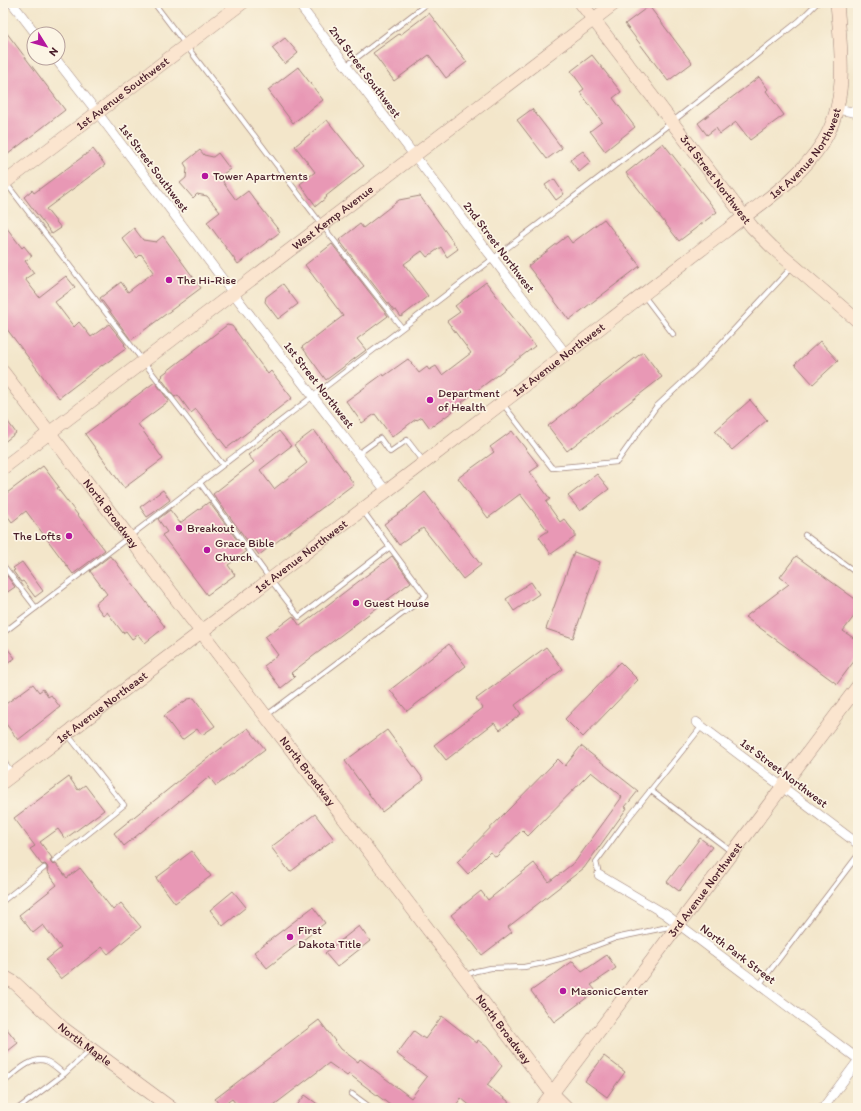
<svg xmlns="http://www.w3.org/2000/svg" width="861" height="1111" font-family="Itim,sans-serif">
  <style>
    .building { fill: #e898b5 }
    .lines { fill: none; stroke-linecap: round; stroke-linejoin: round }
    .lane-casing { stroke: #9e827a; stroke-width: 6 }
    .street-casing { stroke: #9e827a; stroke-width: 10 }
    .secondary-casing { stroke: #9e827a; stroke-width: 14 }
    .lane { stroke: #fff; stroke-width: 4.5 }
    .street { stroke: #fff; stroke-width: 9 }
    .secondary { stroke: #fbe5cf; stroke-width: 13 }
    .poi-dot { fill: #b5179e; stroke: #fcf5e5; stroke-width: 1.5 }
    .labels { text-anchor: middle; stroke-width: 3.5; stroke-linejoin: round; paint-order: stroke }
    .street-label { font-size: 12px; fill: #4a1f2b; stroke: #fcf5e5 }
    .poi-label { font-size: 12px; fill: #4a1f2b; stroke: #fcf5e5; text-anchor: start }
  </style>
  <rect width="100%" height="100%" fill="#fcf5e5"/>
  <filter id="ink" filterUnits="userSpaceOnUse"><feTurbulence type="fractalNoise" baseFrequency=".025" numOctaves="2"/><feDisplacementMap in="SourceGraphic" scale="8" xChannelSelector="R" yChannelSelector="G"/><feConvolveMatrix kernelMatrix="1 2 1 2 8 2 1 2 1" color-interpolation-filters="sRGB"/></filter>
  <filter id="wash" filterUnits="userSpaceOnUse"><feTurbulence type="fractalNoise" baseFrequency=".012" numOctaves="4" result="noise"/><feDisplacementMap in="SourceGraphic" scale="16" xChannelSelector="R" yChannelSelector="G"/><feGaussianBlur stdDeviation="0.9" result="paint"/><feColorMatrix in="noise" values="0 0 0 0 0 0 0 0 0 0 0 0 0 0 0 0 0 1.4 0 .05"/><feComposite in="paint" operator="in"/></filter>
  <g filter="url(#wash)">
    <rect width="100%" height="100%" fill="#f3e6ca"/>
    <g id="blocks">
      <!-- building -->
      <path class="building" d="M649,6L692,63L668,81L625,24Z
        M429,13L467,62L446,78L429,55L394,81L373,53L399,34L400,35Z
        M3,28L65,110L3,158Z
        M285,38L298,53L285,64L272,48Z
        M592,55L621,92L613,98L635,127L605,151L590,131L602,122L580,92L584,89L571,71Z
        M298,67L323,100L293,123L268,90Z
        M759,77L768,89L766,91L784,115L750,140L736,122L720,134L716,128L707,135L698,123Z
        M532,109L562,148L547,159L517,120Z
        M327,120L364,166L326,196L327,197L316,206L300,184L315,172L295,146Z
        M663,143L717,212L679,241L626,173Z
        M93,149L105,165L46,209L61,228L52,234L24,197L32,190L34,193Z
        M200,150L204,155L213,157L218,153L230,169L223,174V182L236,200L248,191L280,232L238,264L207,222L220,212L207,196L197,194L193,198L180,183L186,178L187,168L184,163Z
        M583,151L591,162L579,172L570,160Z
        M554,179L564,194L556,200L545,185Z
        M420,196L458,249L447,257L441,247L427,257L422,251L404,264L428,296L401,317L396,310L394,311L339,240L360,224L363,228L399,200Z
        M604,219L640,266L569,320L528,266L567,236L572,243Z
        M3,223L22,248L24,246L32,256L25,261L34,273L25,279L39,297L66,276L75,287L55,302L74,327L79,322L91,337L109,324L125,344L124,345L127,348L102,366V365L59,398L3,324Z
        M134,228L143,240L156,242L163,236L201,288L131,340L100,298L121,282L128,292L154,272L141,254L137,258L122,238Z
        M332,244L388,316L357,339L366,350L326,380L302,347L343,316L305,265Z
        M486,282L535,346L462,402L463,404L430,428L422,417L417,420L416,419L392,437L375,414L362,423L346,401L383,374L384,376L408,359L419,373L427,367L429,370L436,366L442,375L471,353L447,321L460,312L455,306Z
        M283,284L298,304L278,319L265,302L266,297Z
        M227,325L232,326L268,374L271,371L292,398L227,448L196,409L191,413L178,395L175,397L161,378L163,376L162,375Z
        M820,341L838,361L813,384L795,364Z
        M643,352L662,377L567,451L548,426Z
        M155,382L169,401L138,424L163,459L124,488L85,434Z
        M750,400L767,420L732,450L715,431Z
        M3,415L16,433L3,443Z
        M314,430L354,484L259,555L253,547H252L213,494L254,462L248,455L279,431L291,446L260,470L274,489L307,463L294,445Z
        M512,431L539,466L530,472L550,499L546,502L560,522L564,519L575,533V537L551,554L539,537L548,531L520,494L488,518L458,478L494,452L490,447Z
        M43,466L59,487L57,488L105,550L73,574L26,511L12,522L3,510V496Z
        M597,474L609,489L580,511L568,496Z
        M163,490L170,500L153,513L147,517L140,507Z
        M425,492L481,565L463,579L423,528L399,545L384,524L408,507H407Z
        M209,502L246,552L228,565L235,575L207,595L162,535L167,532L158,519L170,510L180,523Z
        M574,552L600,562L573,638L546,629Z
        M110,556L112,559L113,558L165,627L145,643L138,635L132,639L126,631L123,633L107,612L103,615L95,604L107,594L90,571Z
        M392,556L411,582L291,673L295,677L281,688L264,666L278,655L265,637L293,616L300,626Z
        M796,556L858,601V611L843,631L858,641V656L837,684L745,617L789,584L780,577Z
        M22,562L43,591L35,597L23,581L21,582L13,571L15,570L13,568Z
        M7,576L15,587L3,595V579Z
        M531,582L539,594L514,611L506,599Z
        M3,643L15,658L3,667Z
        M449,644L466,666L407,711L390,690Z
        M546,647L563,669L515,705L521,714L500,730L494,723L446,760L434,745L483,708L476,699Z
        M620,662L638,680L583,737L565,719Z
        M33,684L39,692L43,689L48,697L51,695L60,707L18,740L3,720V706Z
        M194,698L215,726L202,735L197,729L182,740L164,716L188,699Z
        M248,728L265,749L216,786L209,777L124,846L114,833L196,767Z
        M387,730L424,780L382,812L345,761Z
        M581,746L638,791L625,807L627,808L584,868L508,927L512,932L482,955L451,915L481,891L488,900L534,863L549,882L575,862L622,797L591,772L528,836L522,830L496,857L490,852L468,874L457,862L558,759L565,766Z
        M69,777L78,790L85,785L104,810L65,839L58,829L40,842L52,858L50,860L51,863L53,865L56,864L67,878L80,868L113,910L121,903L141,927L108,954L102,947L61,979L46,960L61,948L43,925L33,933L19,915L57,885L47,871L48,869L47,866L45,864L42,865L30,849L35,846L14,818Z
        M315,814L334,839L290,872L271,847Z
        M700,838L712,847L679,891L667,882Z
        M192,851L211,876L175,903L156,878Z
        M233,891L246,907L223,926L210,910Z
        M313,907L325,923L267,968L254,952Z
        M359,926L370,941L337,967L325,953Z
        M607,955L616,968L591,985L596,991L554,1022L531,991L573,961L582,972Z
        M442,1016L477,1043L478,1040L487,1047L502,1066L487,1085L508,1101L509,1108H473L461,1098L454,1108H394L349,1074L347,1076L329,1063L270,1108H239L232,1099L221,1107L215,1099L319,1020L341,1049L358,1062L360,1059L411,1098L427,1077L397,1054L414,1031L425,1039Z
        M3,1024L18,1043L3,1055Z
        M604,1056L625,1072L607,1097L585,1081Z
        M305,1095L323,1108H295Z"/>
    </g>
  </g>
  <g filter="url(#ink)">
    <use href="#blocks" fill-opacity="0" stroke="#9e827a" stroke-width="1"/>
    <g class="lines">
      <!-- lane casing -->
      <g class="lane-casing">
        <path id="lane" d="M154,3L322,225L402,328
          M346,66L428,3
          M6,183L223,465
          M644,296L673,334
          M503,404L552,468L617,462L656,407L701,365L792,267
          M358,454L380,438L390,452L407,440L424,462
          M200,483L270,579L299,617L390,547
          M805,535L858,574
          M3,565L36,608
          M3,633L672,122L799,21L817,3
          M267,715L426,596L363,511
          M650,790L732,852
          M54,861L124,805L68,735
          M599,875L596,862L626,821L702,726
          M3,901L44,868
          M464,976L476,971L491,968L524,967L544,963L563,958L616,938L673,926
          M759,985L858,855
          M3,1083C13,1075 32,1055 46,1061C52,1063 59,1070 64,1074
          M352,1094L371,1108
          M19,1108L64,1074L90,1050"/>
      </g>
      <!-- street casing -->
      <g class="street-casing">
        <path id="street" d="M12,3L36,34
          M298,3L566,354
          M55,58L97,112L233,293L386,491
          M837,109L858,113
          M696,722L858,844
          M3,764L12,776
          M599,875L665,914L858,1059
          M823,1108L858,1061"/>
      </g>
      <!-- secondary casing -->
      <g class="secondary-casing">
        <g id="secondary">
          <path id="s1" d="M581,3L752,227L772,247L858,321"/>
          <path id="s2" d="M3,184L242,3"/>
          <path id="s3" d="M3,372L371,854L552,1093L567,1108"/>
          <path id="s4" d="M3,468L615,3"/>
          <path id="s5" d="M3,782C205,629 408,476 609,321C648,291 687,260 727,230C761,203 799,180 823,142C849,100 841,50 837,3"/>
          <path id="s6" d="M3,976L15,983L64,1029L171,1108"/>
          <path id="s7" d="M541,1108L858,686"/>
        </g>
      </g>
      <!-- lane -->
      <use href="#lane" class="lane"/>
      <!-- street -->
      <use href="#street" class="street"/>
      <!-- secondary -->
      <use href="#secondary" class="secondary"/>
    </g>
  </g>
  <!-- markers -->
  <g class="poi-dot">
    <circle cx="205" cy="176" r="4"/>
    <circle cx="169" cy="280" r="4"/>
    <circle cx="430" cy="400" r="4"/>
    <circle cx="179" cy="528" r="4"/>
    <circle cx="69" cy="536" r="4"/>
    <circle cx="207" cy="550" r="4"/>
    <circle cx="356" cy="603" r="4"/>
    <circle cx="290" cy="937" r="4"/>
    <circle cx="563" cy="991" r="4"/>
  </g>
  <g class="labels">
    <!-- street labels -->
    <g class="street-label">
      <text transform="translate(365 72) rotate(53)" y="4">2nd Street Southwest</text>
      <text dy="4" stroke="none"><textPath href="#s2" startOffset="150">1st Avenue Southwest</textPath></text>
      <text dy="4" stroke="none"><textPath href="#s5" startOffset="1022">1st Avenue Northwest</textPath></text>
      <text transform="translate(154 168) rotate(53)" y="4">1st Street Southwest</text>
      <text dy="4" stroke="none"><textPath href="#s1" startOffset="222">3rd Street Northwest</textPath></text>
      <text dy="4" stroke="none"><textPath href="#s4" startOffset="414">West Kemp Avenue</textPath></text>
      <text transform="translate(499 247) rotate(53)" y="4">2nd Street Northwest</text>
      <text dy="4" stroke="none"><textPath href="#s5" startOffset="698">1st Avenue Northwest</textPath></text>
      <text transform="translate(319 385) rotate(52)" y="4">1st Street Northwest</text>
      <text dy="4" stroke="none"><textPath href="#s3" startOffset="178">North Broadway</textPath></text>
      <text dy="4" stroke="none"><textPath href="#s5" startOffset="374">1st Avenue Northwest</textPath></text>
      <text dy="4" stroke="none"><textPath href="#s5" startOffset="124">1st Avenue Northeast</textPath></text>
      <text dy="4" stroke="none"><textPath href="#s3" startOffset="502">North Broadway</textPath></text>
      <text transform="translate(784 773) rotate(37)" y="4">1st Street Northwest</text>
      <text dy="4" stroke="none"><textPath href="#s7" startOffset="273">3rd Avenue Northwest</textPath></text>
      <text transform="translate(738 954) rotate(37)" y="4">North Park Street</text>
      <text dy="4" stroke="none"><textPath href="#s3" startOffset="826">North Broadway</textPath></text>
      <text dy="4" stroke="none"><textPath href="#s6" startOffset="107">North Maple</textPath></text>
    </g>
    <!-- poi labels -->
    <g class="poi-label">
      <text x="213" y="180">Tower Apartments</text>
      <text x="177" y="284">The Hi-Rise</text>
      <text x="438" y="397">Department<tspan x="438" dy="14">of Health</tspan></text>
      <text x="187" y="532">Breakout</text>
      <text x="61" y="540" text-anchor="end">The Lofts</text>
      <text x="215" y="547">Grace Bible<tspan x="215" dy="14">Church</tspan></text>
      <text x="364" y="607">Guest House</text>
      <text x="298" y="934">First<tspan x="298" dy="14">Dakota Title</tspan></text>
      <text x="571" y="995">MasonicCenter</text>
    </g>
  </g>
  <!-- margin -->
  <rect width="861" height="1111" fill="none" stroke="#fcf5e5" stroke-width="16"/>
  <!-- north arrow -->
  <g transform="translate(46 46) rotate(127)"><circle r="19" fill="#fcf5e5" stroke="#b59f9b"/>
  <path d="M0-3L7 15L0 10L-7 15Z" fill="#b5179e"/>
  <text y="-6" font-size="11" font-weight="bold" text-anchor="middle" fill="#4a1f2b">N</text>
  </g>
</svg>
